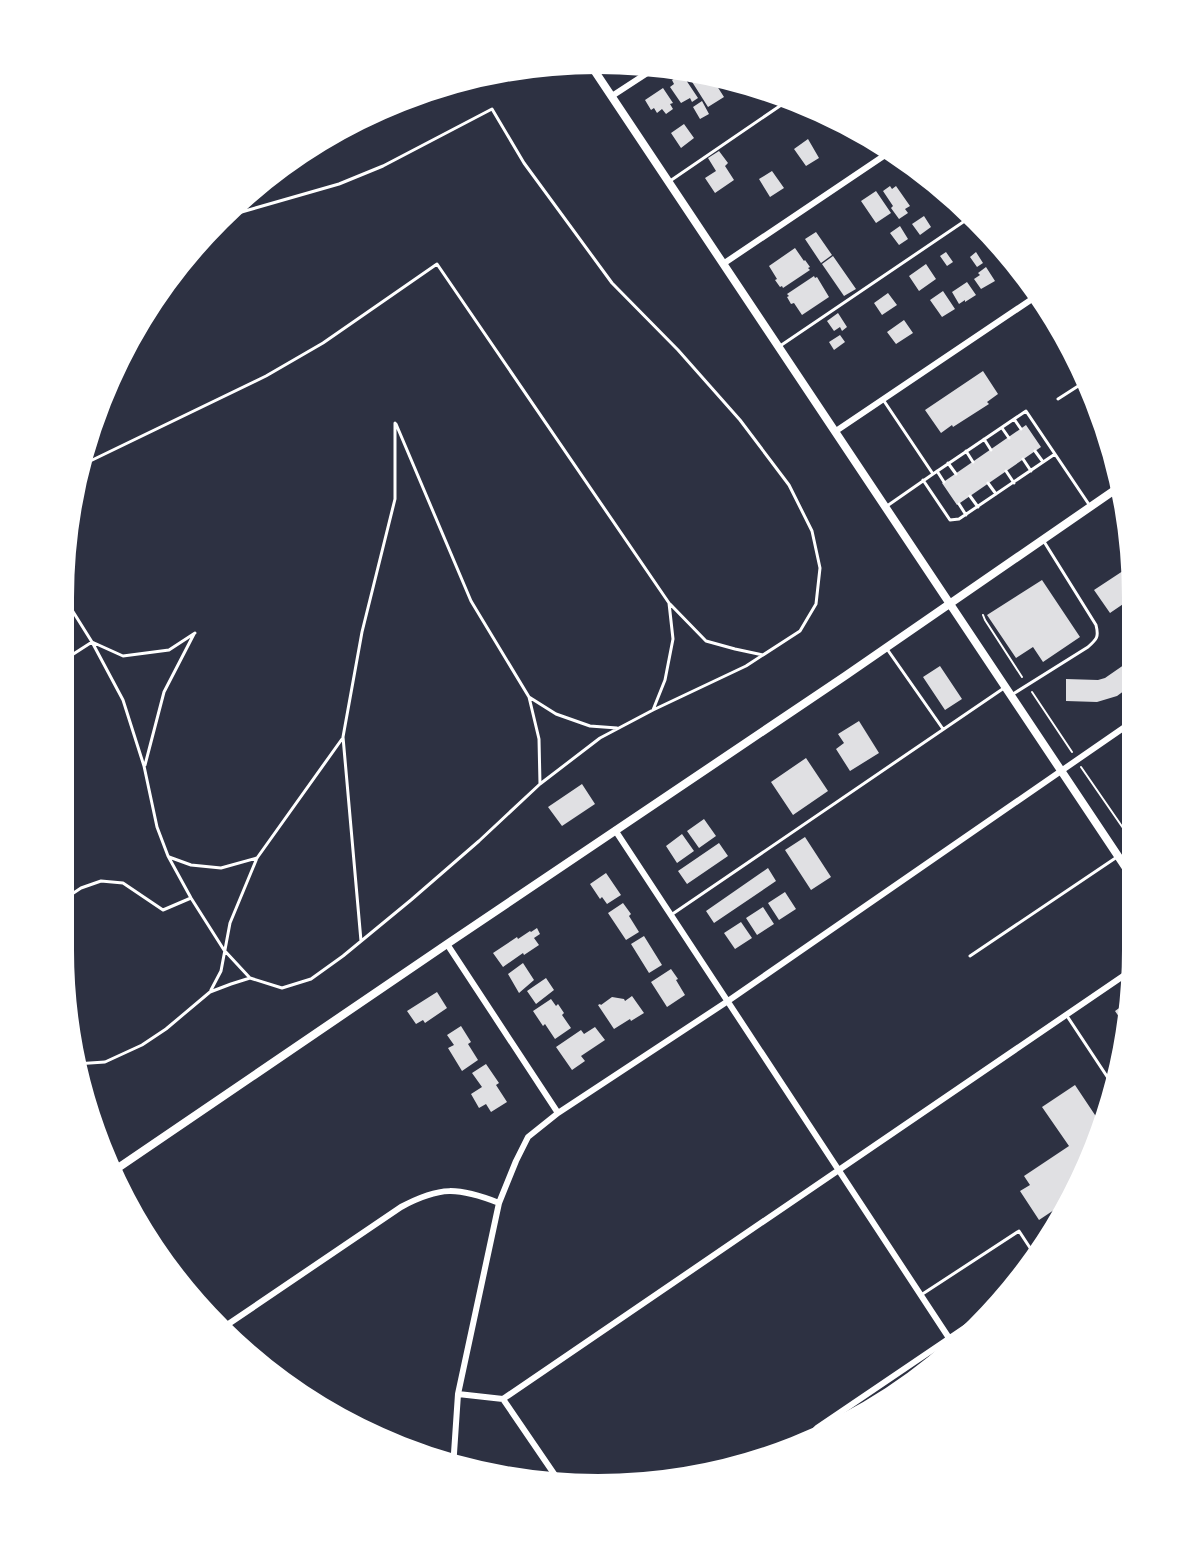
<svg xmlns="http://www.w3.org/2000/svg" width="1197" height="1549" font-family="'Golos Text',sans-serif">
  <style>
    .building { fill: #e0e0e3 }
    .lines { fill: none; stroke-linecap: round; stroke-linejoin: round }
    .path { stroke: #fff; stroke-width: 2 }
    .service { stroke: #fff; stroke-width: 3 }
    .minor { stroke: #fff; stroke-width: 6 }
    .secondary { stroke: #fff; stroke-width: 8 }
    .rim { fill: none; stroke: #fff; stroke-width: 8 }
  </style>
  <rect width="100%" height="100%" fill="#2d3142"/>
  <!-- building -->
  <path class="building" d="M697,70L708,72L724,97L708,107L689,77L695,73L694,71Z
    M682,74L698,98L692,102L690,98L681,103L670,87L674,84L672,80Z
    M663,88L673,103L670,104L673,109L666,114L662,109L657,113L654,108L651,110L645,100Z
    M702,101L709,114L700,119L693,107Z
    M839,119L859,130L860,132L851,138Z
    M684,124L694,138L681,148L671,133Z
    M808,139L819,158L806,166L794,149Z
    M719,151L728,163L725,166L734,180L715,193L705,178L716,171L708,158Z
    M772,171L784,188L770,197L759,179Z
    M890,186L892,189L896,186L910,206L905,209L908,213L899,219L891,208L893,206L883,191Z
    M876,191L891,213L876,223L861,201Z
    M950,193L955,198V204L945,205L944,194Z
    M924,216L931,227L920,235L912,224Z
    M900,226L908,239L899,245L890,233Z
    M816,232L832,255L821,263L805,239Z
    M795,248L804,261L805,260L810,267L808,268L810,270L783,288L782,286L780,287L775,280L777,279L769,266Z
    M946,252L953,262L947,266L940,256Z
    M976,252L983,263L977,267L970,257Z
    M833,256L856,289L844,296L822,264Z
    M926,264L936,279L919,291L909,276Z
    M986,267L995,281L981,289L974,279L980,275L978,273Z
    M814,276L815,278L817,277L829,297L802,315L794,303L791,304L787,297L789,296L787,294Z
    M967,282L976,295L965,302V300L959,304L952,292Z
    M943,291L955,309L942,317L930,300Z
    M888,293L897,305L882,315L874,303Z
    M838,313L847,327L842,331L840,327L834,331L827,321Z
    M904,320L913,333L896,344L887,332Z
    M840,335L845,342L834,350L829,342Z
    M983,371L998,394L987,402L989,404L953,427L952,425L941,433L925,410Z
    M1026,425L1041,447L957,505L942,483Z
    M1132,565V598L1110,613L1094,590Z
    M1042,580L1080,637L1043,662L1033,647L1016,658L987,615Z
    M1131,660L1132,685L1117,696L1097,702L1066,701V679L1098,680L1105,678Z
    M940,666L962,699L945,710L923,677Z
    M859,721L879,753L850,771L836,749L844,743L838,734Z
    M806,758L828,791L793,815L771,782Z
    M582,784L595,804L562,826L548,807Z
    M704,819L716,836L699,848L687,831Z
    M682,834L694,851L677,863L666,846Z
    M805,837L831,877L811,890L785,850Z
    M719,843L728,856L687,884L678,871Z
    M768,868L776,881L714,923L706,911Z
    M606,873L621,895L607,904L602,897L600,899L590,884Z
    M785,892L796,909L779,920L768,903Z
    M623,903L631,914L629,916L639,932L626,940L608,913Z
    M763,907L774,924L757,935L746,918Z
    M741,922L752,938L735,949L724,933Z
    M537,928L540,934L534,938L539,945L524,955L523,953L503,967L493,953L517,937L518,939L530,931L531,932Z
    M644,936L662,965L649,973L631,944Z
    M523,963L534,980L519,993L508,974Z
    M671,969L678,979L676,980L685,995L667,1007L651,982Z
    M546,978L554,990L536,1004L527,991Z
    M437,992L447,1008L425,1023L423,1020L416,1024L407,1011Z
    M632,996L644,1013L631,1021L630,1019L614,1029L598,1005L600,1004L601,1005L612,997L624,999L625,1001Z
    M551,999L556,1006L558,1004L564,1013L562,1015L571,1028L555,1039L545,1024L543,1026L533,1011Z
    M1132,999V1021L1130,1033L1115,1011Z
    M461,1026L471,1042L468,1044L478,1060L462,1071L448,1048L454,1045L447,1035Z
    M595,1027L605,1040L581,1056L585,1061L572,1070L556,1047L581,1030L584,1034Z
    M486,1064L499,1083L496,1085L507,1102L491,1112L486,1104L479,1108L471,1094L482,1087L472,1073Z
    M1075,1085L1105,1130L1072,1198L1039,1220L1020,1191L1030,1185L1024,1176L1069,1146L1042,1107Z"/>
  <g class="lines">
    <!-- path -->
    <path class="path" d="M983,615L985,620L1022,677
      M1032,692L1072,752
      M1081,767L1132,841"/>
    <!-- service -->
    <path class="service" d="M670,181L793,97
      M780,346L975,214
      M1058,399L1086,381
      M884,401L933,474L887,506
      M1014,419L1021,429
      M396,424L471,601L529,697L539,739L540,784
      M1002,428L1009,438
      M984,439L991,450
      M966,451L973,462
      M1035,451L1043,462
      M1023,459L1031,471
      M948,463L956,474
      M937,471L944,482
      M1006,471L1014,483
      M933,474L1026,411L1090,506
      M923,480L950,520L959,519L1055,454
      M988,483L996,494
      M74,486L84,464L266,376L323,343L437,264L669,603L673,639L665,680L653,710
      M970,496L978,507
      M959,504L966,515
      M61,598L72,610L92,642L123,700L144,766L157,827L168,856L191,898L224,950L250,978
      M670,604L706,641L735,649L763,655
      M887,649L943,729
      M61,662L92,642L123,656L169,650L195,633
      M1013,694L1088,647C1097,639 1099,637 1096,625L1043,540
      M529,697L556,714L590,726L617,728
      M145,765L164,692L194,634
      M169,857L191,865L221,868L257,858
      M60,902L81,888L101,881L123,883L163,910L191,898
      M671,915L1004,688
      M361,941L343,737L362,632L395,499V423
      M970,956L1117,857
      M211,990L221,971L230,923L257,858L342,739
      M1067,1016L1116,1090
      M75,1064L105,1062L142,1045L166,1029L210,992L231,984L250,978L282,988L311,979L343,956L411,900L479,841L540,784L600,738L653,710L746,666L800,631L816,604L820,568L812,531L789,485L740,420L678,350L612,283L524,163L492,109L383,166L339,184L231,215
      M921,1295L1019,1231L1038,1260"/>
    <!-- minor -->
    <path class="minor" d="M612,96L658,66
      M723,264L894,149
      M836,431L1041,293
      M615,830L949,1338
      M447,944L558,1113
      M218,1331L401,1207C440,1186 458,1187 499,1203
      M458,1394L503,1399L561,1484
      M503,1399L1132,970
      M801,1446L817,1428L1003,1302
      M453,1468L458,1394L499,1203L516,1161L528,1137L558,1113L728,1001L1132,722"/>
    <!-- secondary -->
    <path class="secondary" d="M588,61L1132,877
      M112,1172L447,944L845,676L1122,485"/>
  </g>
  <!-- crop -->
  <path d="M0 0H1197V1549H0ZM598 70H598A528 528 0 0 1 1126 598V950A528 528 0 0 1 598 1478H598A528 528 0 0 1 70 950V598A528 528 0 0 1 598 70Z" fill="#fff" fill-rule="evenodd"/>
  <path class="rim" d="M598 70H598A528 528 0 0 1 1126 598V950A528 528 0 0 1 598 1478H598A528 528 0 0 1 70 950V598A528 528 0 0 1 598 70Z"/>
</svg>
